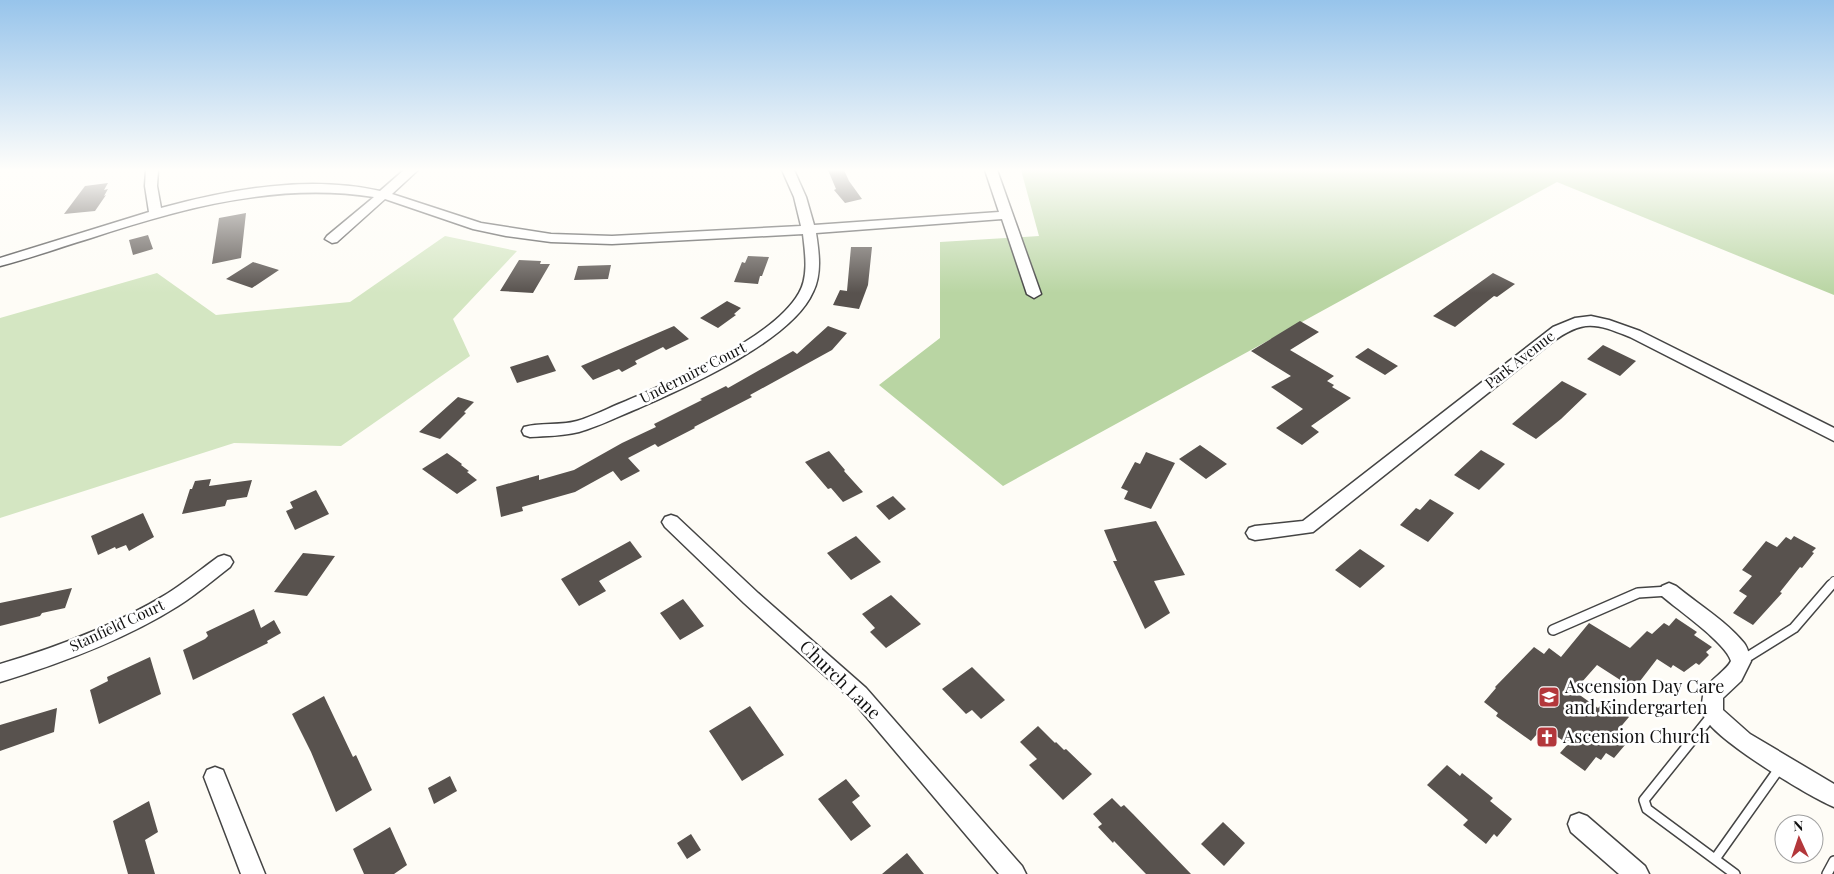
<svg xmlns="http://www.w3.org/2000/svg" width="1834" height="874" font-family="'Playfair Display',serif">
  <style>
    .green { fill: #d4e6c2 }
    .forest { fill: #b9d5a3 }
    .building { fill: #58524e }
    .lines { fill: none; stroke-linecap: round; stroke-linejoin: round }
    .lane-far1-casing { stroke: #444; stroke-width: 10 }
    .lane-casing { stroke: #444; stroke-width: 12 }
    .street-casing { stroke: #444; stroke-width: 3 }
    .lane-far1 { stroke: #fff; stroke-width: 8 }
    .lane { stroke: #fff; stroke-width: 9 }
    .street { fill: #fff; fill-rule: evenodd }
    .labels { text-anchor: middle; stroke-width: 5; stroke-linejoin: round; paint-order: stroke }
    .street-label { font-size: 15px; fill: #111; stroke: #fff }
    .near-street-label { font-size: 18px; fill: #111; stroke: #fff }
    .near-poi-label { font-size: 18px; fill: #111; stroke: #fff; text-anchor: start }
  </style>
  <rect width="100%" height="100%" fill="#fefcf6"/>
  <!-- green -->
  <path class="green" d="M445,236L517,251L453,319L470,356L341,446L234,443L0,518V318L157,273L216,315L350,302Z"/>
  <!-- forest -->
  <path class="forest" d="M1021,170H1834V295L1557,182L1003,486L879,385L940,338V242L1039,236Z"/>
  <!-- building -->
  <path class="building" d="M828,170H844L849,181L862,199L845,203L834,190L836,189Z
    M108,183L104,190L108,189L104,196L106,195L95,211L64,214L85,186Z
    M246,213L241,258L212,264L219,218Z
    M148,235L153,249L133,255L129,240Z
    M851,247H872L868,285L859,309L833,305L840,290L847,291Z
    M748,256L769,257L762,276H760L758,284L734,282L742,262L745,263Z
    M519,260L541,261L540,264H550L533,293L500,291Z
    M253,262L279,270L252,288L226,279Z
    M611,265L608,279L574,280L578,266Z
    M1493,273L1515,284L1497,297L1494,296L1455,327L1433,316Z
    M727,301L741,308L734,314L736,315L718,328L700,318Z
    M1300,321L1319,332L1290,350L1334,376L1327,381L1334,385L1332,387L1351,398L1311,426L1319,432L1302,445L1276,428L1303,409L1271,387L1291,376L1251,351Z
    M674,326L689,339L666,350L663,347L635,361L637,364L622,372L619,369L593,380L581,366Z
    M828,326L847,333L832,350L750,395L752,397L694,427L695,428L658,447L655,444L628,458L640,471L621,481L613,471L575,492L522,507L523,511L501,517L496,487L539,475V480L574,470L622,443L656,427L654,424L702,400L700,399L726,386L728,388L793,351L797,354Z
    M1603,345L1636,361L1620,376L1587,359Z
    M1368,348L1398,366L1385,375L1355,357Z
    M548,355L556,371L517,383L510,367Z
    M1562,381L1587,394L1561,419L1536,439L1512,424Z
    M458,397L474,402L464,412L466,413L440,439L419,432Z
    M1200,445L1227,464L1206,479L1179,459Z
    M1481,450L1505,464L1479,490L1454,475Z
    M829,451L845,470L844,471L863,492L843,502L831,488L828,489L805,462Z
    M1146,452L1175,463L1151,509L1124,499L1128,491L1121,488L1135,462L1140,464Z
    M447,453L462,464L461,465L469,471L467,472L477,480L457,494L422,469Z
    M211,479L209,486L252,480L247,497L227,500L225,506L182,514L190,489H192L195,481Z
    M316,490L329,514L295,530L286,511L293,508L290,502Z
    M893,496L906,509L889,520L876,506Z
    M1430,499L1454,513L1428,542L1400,525L1416,508L1420,510Z
    M143,513L154,537L129,551L126,545L116,549L115,547L98,555L91,536Z
    M1156,521L1185,575L1154,581L1170,613L1145,629L1113,561H1117L1104,530Z
    M856,536L881,562L851,580L827,553Z
    M1794,536L1816,548L1812,552L1814,553L1802,568L1800,567L1780,592L1782,593L1753,625L1733,613L1747,596L1739,591L1752,576L1742,570L1766,541L1777,547L1786,537L1791,540Z
    M630,541L642,557L599,581L606,591L579,606L561,579Z
    M1360,549L1385,566L1360,588L1335,570Z
    M303,553L335,556L307,596L274,592Z
    M72,588L65,608L42,613L40,616L0,626V603Z
    M891,595L921,624L886,648L870,632L875,628L862,614Z
    M683,599L704,626L680,640L660,613Z
    M254,609L261,628L274,620L281,633L267,641L268,643L193,680L183,650L205,639L208,636L206,632Z
    M1676,618L1697,632L1694,635L1712,647L1706,652L1709,655L1699,665L1696,663L1684,672L1673,665L1671,668L1657,659L1637,685L1631,681L1628,685L1597,665L1574,691L1598,708L1605,701L1629,717L1618,730L1622,733L1618,740L1625,745L1614,758L1606,753L1601,760L1596,757L1585,771L1560,753L1568,744L1543,727L1531,741L1496,716L1498,713L1484,702L1496,688L1495,687L1534,647L1544,654L1549,648L1561,657L1589,623L1630,648L1647,631L1652,634L1664,623L1669,626Z
    M150,657L161,694L99,724L90,690L108,681L107,677Z
    M972,667L1005,700L981,719L972,710L966,714L942,689Z
    M324,696L353,757L356,755L372,790L336,812L311,752L292,714Z
    M750,706L784,755L742,781L709,731Z
    M57,708L54,732L0,751V725Z
    M1038,726L1055,743L1056,742L1064,750L1066,749L1092,774L1063,800L1029,765L1037,759L1020,742Z
    M1447,765L1460,776L1462,773L1493,798L1490,801L1512,819L1497,837L1494,834L1486,844L1463,825L1468,820L1427,785Z
    M450,776L457,791L434,804L428,788Z
    M846,779L860,796L852,802L871,826L851,841L818,799Z
    M1112,798L1121,807L1124,805L1133,814L1191,874H1146L1114,841L1113,843L1098,827L1102,824L1093,814Z
    M149,801L158,832L145,840L155,874H128L113,821Z
    M1223,822L1245,843L1224,866L1201,844Z
    M390,827L407,865L394,874H364L353,849Z
    M691,834L701,850L687,859L677,843Z
    M907,853L924,874H882Z"/>
  <g class="lines">
    <!-- lane-far1 casing -->
    <g class="lane-far1-casing">
      <path id="lane-far1" d="M1830,586L1834,581"/>
    </g>
    <!-- lane casing -->
    <g class="lane-casing">
      <path id="lane" d="M1553,630L1638,593L1669,591
        M1741,661L1794,628L1831,585
        M1713,714L1644,800L1647,809L1735,874
        M1715,859L1781,766
        M1827,874L1834,861"/>
    </g>
    <!-- street casing -->
    <g class="street-casing">
      <path id="street" d="M146,170H158L157,186L161,208C231,189 309,175 380,191L404,170H418L392,194L481,223L551,234L612,236L801,226L794,197L782,170H794L806,197L814,225L999,212L985,170H997L1041,294L1034,298L1027,294L1002,219L816,233C819,252 822,274 813,292C792,341 686,387 639,408C619,416 600,426 579,432C563,436 547,436 530,437L524,435L522,431L524,427C541,422 560,426 577,421C594,416 610,407 626,401C673,381 774,338 799,293C809,276 805,252 803,234L612,244L551,242L506,236L473,229L385,199L337,242L332,243L325,239L327,236L374,197C277,182 182,208 91,238C61,247 31,258 0,266V258L149,212L145,186Z
        M1591,316L1609,320L1640,331L1834,428V441L1630,337C1595,323 1583,319 1551,343L1313,532L1255,540L1249,538L1246,533L1249,528L1255,526L1303,521L1553,327L1575,318Z
        M671,515L677,517L758,593L866,688L1022,866L1026,874H999L852,700L744,603L665,527L662,522L665,517Z
        M224,555L230,557L233,562L230,567C213,580 197,594 178,606C124,640 62,663 0,682V664C57,647 114,626 165,595C183,584 200,570 218,557Z
        M1669,583L1676,586C1698,604 1726,621 1744,643C1748,648 1749,655 1751,661L1741,681L1723,698V710L1750,734L1834,784V807C1809,797 1716,740 1705,718C1701,712 1702,702 1703,696C1704,682 1725,673 1731,661C1726,643 1678,610 1662,596L1660,591L1662,586Z
        M215,767L223,770L265,874H241L204,777L207,770Z
        M1579,813L1587,816L1645,866L1649,874H1619L1571,832L1568,824L1571,816Z"/>
    </g>
    <!-- lane-far1 -->
    <use href="#lane-far1" class="lane-far1"/>
    <!-- lane -->
    <use href="#lane" class="lane"/>
    <!-- street -->
    <use href="#street" class="street"/>
  </g>
  <!-- sky -->
  <linearGradient id="sky" x2="0" y2="1"><stop stop-color="#97c4eb"/><stop offset="0.58" stop-color="#fffefb"/><stop offset="1" stop-color="#fffefb" stop-opacity="0"/></linearGradient>
  <rect width="1834" height="293" fill="url(#sky)"/>
  <!-- icons -->
  <defs>
    <g id="school-square" transform="scale(1.125)"><rect x="-9" y="-9" width="18" height="18" rx="4" fill="#b3373b" stroke="#fff"/><path d="M0-5L7-2L0 1L-7-2ZM-4 1L0 2.5L4 1V4Q0 6-4 4Z" fill="#fff"/></g>
    <g id="church-square" transform="scale(1.125)"><rect x="-9" y="-9" width="18" height="18" rx="4" fill="#b3373b" stroke="#fff"/><path d="M-1.2-6h2.4v3.5h3.3v2.4h-3.3V6h-2.4V-.1h-3.3v-2.4h3.3Z" fill="#fff"/></g>
  </defs>
  <g fill-rule="evenodd">
    <use href="#school-square" x="1549" y="697"/>
    <use href="#church-square" x="1547" y="737"/>
  </g>
  <g class="labels">
    <!-- street labels -->
    <g class="street-label">
      <text transform="translate(1520 360) rotate(-38)" y="5">Park Avenue</text>
      <text transform="translate(693 373) rotate(-27)" y="5">Undermire Court</text>
      <text transform="translate(117 626) rotate(-25)" y="5">Stanfield Court</text>
    </g>
    <!-- near-street labels -->
    <g class="near-street-label">
      <text transform="translate(840 680) rotate(44)" y="6">Church Lane</text>
    </g>
    <!-- near-poi labels -->
    <g class="near-poi-label">
      <text x="1565" y="693">Ascension Day Care<tspan x="1565" dy="21">and Kindergarten</tspan></text>
      <text x="1563" y="743">Ascension Church</text>
    </g>
  </g>
  <!-- north arrow -->
  <g transform="translate(1799 839) rotate(357)"><circle r="24" fill="#ffffff" stroke="#a0a0a0"/>
  <path d="M0-4L9 19L0 12L-9 19Z" fill="#b3373b"/>
  <text y="-8" font-size="14" font-weight="bold" text-anchor="middle" fill="#111111">N</text>
  </g>
</svg>
